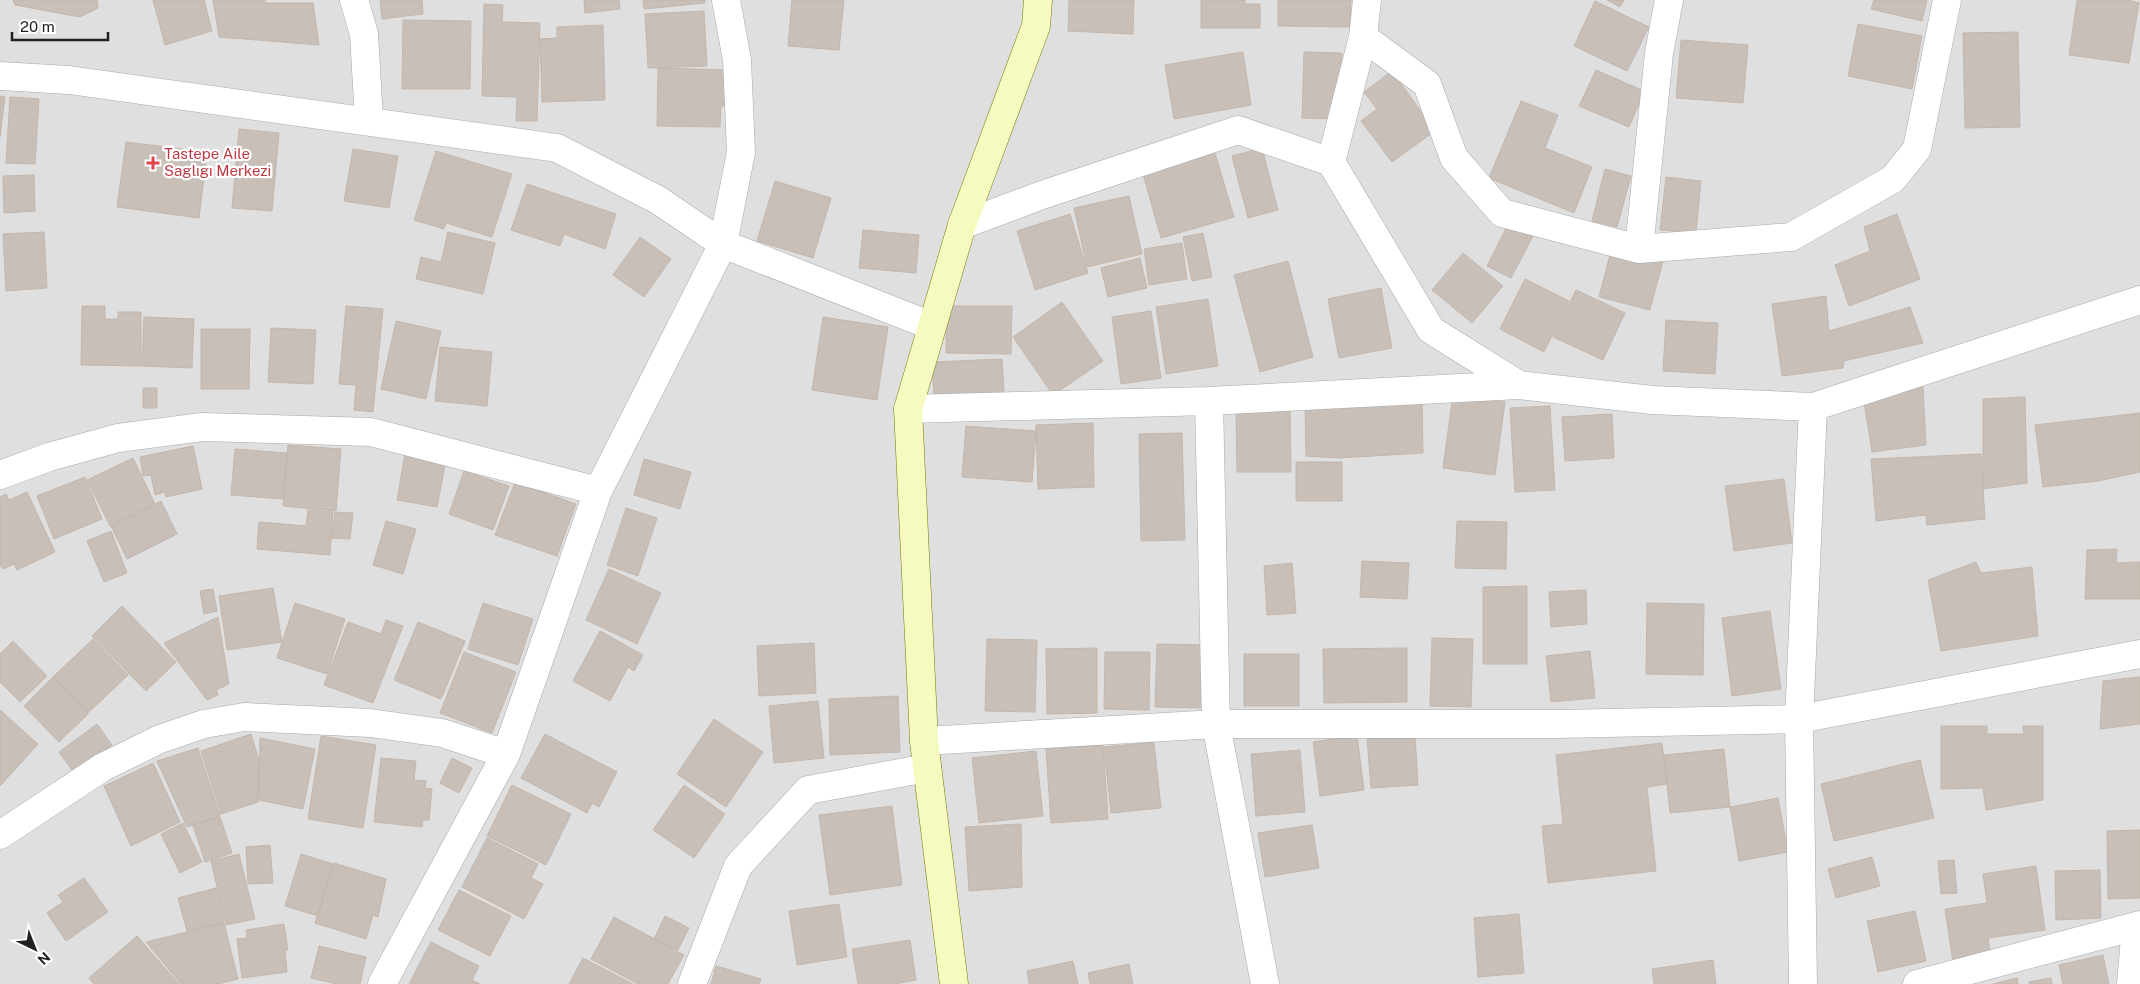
<svg xmlns="http://www.w3.org/2000/svg" width="2140" height="984" font-family="'Public Sans',sans-serif">
  <style>
    .residential { fill: #e0dfdf }
    .building { fill: #c7bfb8; stroke: #c4b6ab }
    .lines { fill: none; stroke-linecap: round; stroke-linejoin: round }
    .street-casing { stroke: #a9a9a9; stroke-width: 29 }
    .secondary-casing { stroke: #707d05; stroke-width: 29 }
    .street { stroke: #fff; stroke-width: 28 }
    .secondary { stroke: #f7fabf; stroke-width: 28 }
    .health-dot { fill: #e0444e; stroke: #fff; stroke-width: 2 }
    .labels { text-anchor: middle; stroke-width: 4.5; stroke-linejoin: round; paint-order: stroke }
    .health-label { font-size: 15px; fill: #be3a42; stroke: #fff; text-anchor: start }
  </style>
  <rect width="100%" height="100%" fill="#f2efe9"/>
  <!-- residential -->
  <path class="residential" d="M0,0H2140V984H0Z"/>
  <!-- building -->
  <path class="building" d="M13,0H97L98,8L80,17L15,5Z
    M153,0H204L212,31L165,45Z
    M213,0H265L266,3H313L319,45L219,37Z
    M380,0H422L423,14L382,19Z
    M584,0H619L620,9L585,13Z
    M643,0H705V3L644,9Z
    M792,0H844L839,50L788,46Z
    M1069,0H1134L1133,34L1068,31Z
    M1201,0H1245V4H1260V28H1201Z
    M1278,0H1351L1350,27L1278,26Z
    M1607,0H1624L1620,7Z
    M1874,0H1927L1922,21L1871,9Z
    M2077,0H2128L2139,3L2129,63L2069,55Z
    M1595,1L1649,27L1627,71L1574,46Z
    M484,4L503,5L502,22L540,23L537,121H516L517,97L482,96Z
    M704,11L707,66L648,68L645,14Z
    M403,20L471,21L470,89H402Z
    M1858,24L1922,36L1912,89L1848,76Z
    M603,25L605,100L542,102L540,39L557,38V27Z
    M2018,32L2020,127L1965,128L1963,33Z
    M1681,40L1748,45L1743,103L1676,98Z
    M1243,52L1251,105L1174,119L1165,65Z
    M1304,52L1342,53L1340,119L1302,118Z
    M658,68L729,70V106H721L720,127L657,126Z
    M1596,70L1644,91L1629,127L1579,106Z
    M1392,71L1435,131L1392,162L1361,121L1377,109L1364,92Z
    M0,96L5,97L0,137Z
    M10,97L39,99L35,164L6,163Z
    M1521,101L1558,115L1545,148L1592,167L1574,213L1489,178Z
    M239,129L279,133L272,211L232,208Z
    M126,142L207,152L199,218L117,207Z
    M1262,148L1278,210L1248,218L1232,156Z
    M353,149L398,156L389,208L344,201Z
    M436,151L512,174L492,237L446,223L444,229L414,220Z
    M1215,153L1234,217L1161,238L1143,174Z
    M1605,169L1631,176L1617,227L1592,221Z
    M34,175L35,211L4,213L3,176Z
    M1666,177L1701,181L1696,233L1660,230Z
    M775,181L831,198L813,258L757,241Z
    M527,184L616,214L605,249L564,234L560,246L511,230Z
    M1129,196L1142,254L1087,267L1074,208Z
    M1070,214L1088,273L1035,290L1017,231Z
    M1897,214L1920,279L1849,306L1835,265L1870,251L1864,227Z
    M1508,224L1533,236L1511,278L1487,266Z
    M863,230L919,235L916,273L859,268Z
    M44,232L47,288L6,291L3,234Z
    M448,232L495,243L483,294L416,279L421,257L441,262Z
    M1203,233L1212,277L1192,281L1183,237Z
    M640,237L671,259L644,297L613,275Z
    M1182,243L1187,279L1149,285L1144,249Z
    M1612,247L1663,261L1650,310L1599,297Z
    M1463,253L1503,286L1472,323L1432,290Z
    M1140,258L1147,288L1108,297L1101,268Z
    M1288,261L1313,357L1260,372L1234,275Z
    M1525,279L1569,301L1544,352L1500,329Z
    M1381,288L1392,348L1339,358L1328,299Z
    M1576,290L1625,313L1603,360L1553,337Z
    M1826,296L1829,331L1910,307L1923,343L1844,361L1843,368L1782,376L1772,304Z
    M1208,299L1218,366L1166,374L1156,307Z
    M1062,302L1103,361L1053,395L1013,337Z
    M82,306H105V319H118V312H141V366L81,365Z
    M346,306L383,309L373,412L354,410L356,385L339,384Z
    M947,306H1012L1011,354L946,353Z
    M1151,311L1161,378L1121,384L1112,317Z
    M144,317L194,319L192,368L142,366Z
    M823,317L888,327L877,400L812,390Z
    M1666,320L1718,323L1715,374L1663,371Z
    M396,321L441,331L426,399L381,389Z
    M271,328L316,330L313,384L268,382Z
    M201,329H250L249,389H201Z
    M440,347L492,352L487,406L435,401Z
    M1002,359L1004,393L934,397L932,362Z
    M1923,387L1926,445L1872,452L1864,402Z
    M143,388H157V408H143Z
    M1453,395L1505,402L1495,475L1443,468Z
    M2025,397L2027,483L1983,489V399Z
    M1422,400L1423,453L1339,458L1306,456L1305,403Z
    M1550,406L1555,490L1515,492L1510,408Z
    M1290,409L1291,472H1237L1236,410Z
    M2140,413V472L2098,481L2043,487L2035,425Z
    M1612,414L1614,458L1565,461L1562,417Z
    M1093,423L1094,487L1038,489L1036,425Z
    M966,426L1036,431L1032,482L962,477Z
    M1182,433L1185,540L1141,541L1139,434Z
    M288,445L341,449L336,511L283,506Z
    M193,446L202,489L166,497L165,492L155,495L151,475L143,476L140,457Z
    M235,449L287,453L283,499L231,495Z
    M405,453L446,460L437,507L397,500Z
    M1981,454L1985,519L1927,525L1926,515L1876,521L1871,459Z
    M133,458L155,504L110,526L87,480Z
    M644,459L691,472L680,509L634,495Z
    M1296,462H1342V501H1296Z
    M464,471L509,486L493,530L449,514Z
    M85,477L102,519L54,539L37,496Z
    M1784,479L1792,543L1734,551L1725,486Z
    M515,482L576,504L557,556L495,535Z
    M27,492L55,552L17,570L14,564L3,569L0,565V497L6,494L9,500Z
    M161,501L177,534L127,559L111,526Z
    M626,508L657,518L638,576L607,565Z
    M308,510L333,512L330,555L257,549L259,522L306,526Z
    M335,512L353,513L350,539L332,538Z
    M386,521L416,529L403,574L373,565Z
    M1457,521L1507,522L1506,569L1455,568Z
    M111,531L127,573L104,582L87,541Z
    M2117,549L2116,563L2140,562V599H2085L2087,550Z
    M1362,561L1409,563L1407,599L1360,597Z
    M1976,562L1981,573L2032,567L2038,636L1941,651L1928,580Z
    M1292,563L1296,613L1267,615L1264,566Z
    M609,569L661,593L637,644L586,620Z
    M1527,586V664H1483V587Z
    M273,588L282,642L227,650L219,596Z
    M213,589L217,611L204,614L200,591Z
    M1586,590L1587,624L1551,627L1549,592Z
    M295,603L345,619L327,674L277,658Z
    M483,603L533,619L518,665L468,649Z
    M1647,603L1704,604L1703,675L1646,674Z
    M122,606L176,662L146,691L92,636Z
    M1770,611L1781,689L1732,696L1722,618Z
    M218,617L229,684L216,690L218,695L207,700L164,643Z
    M386,620L403,626L373,703L324,685L348,622L381,634Z
    M418,622L465,641L441,699L394,680Z
    M600,631L643,655L634,671L628,667L610,701L573,681Z
    M1432,638L1473,639L1471,707L1430,706Z
    M93,639L128,675L88,713L53,677Z
    M987,639L1037,640L1035,712L985,711Z
    M13,641L47,676L20,702L0,682V654Z
    M814,643L816,693L759,696L757,646Z
    M1157,644L1208,645L1206,708L1155,707Z
    M1097,648V713L1047,714L1046,649Z
    M1407,648V702L1324,703L1323,649Z
    M1590,651L1595,698L1551,702L1546,656Z
    M464,652L516,672L492,733L440,713Z
    M1105,652H1150L1149,710L1104,709Z
    M1244,654H1299V706H1244Z
    M53,677L88,714L59,742L24,706Z
    M2140,677V724L2100,729L2103,681Z
    M898,696L900,752L830,755L829,699Z
    M818,701L824,758L774,763L769,706Z
    M0,710L38,744L0,786Z
    M714,719L763,752L726,807L677,774Z
    M97,724L112,745L74,773L59,752Z
    M1941,726H1987V734H2024L2023,726H2043V800L1986,810L1983,788L1941,789Z
    M251,734L259,760L258,802L221,814L201,751Z
    M545,734L617,772L599,807L592,803L587,813L521,778Z
    M1357,735L1364,790L1320,796L1313,742Z
    M1415,735L1418,785L1371,788L1367,738Z
    M321,736L376,745L363,828L308,819Z
    M260,738L315,749L303,809L259,800Z
    M1154,742L1161,808L1111,813L1104,747Z
    M1662,743L1667,784L1647,787L1656,871L1548,883L1542,826L1563,824L1556,755Z
    M1103,745L1108,819L1051,823L1046,749Z
    M198,748L220,816L187,827L157,761Z
    M1724,749L1730,807L1670,813L1664,755Z
    M1300,750L1305,812L1256,816L1251,754Z
    M1036,751L1043,816L979,823L972,758Z
    M381,758L416,761L414,780L426,781L425,788L432,789L429,820H423L422,827L374,822Z
    M452,758L472,768L459,793L440,783Z
    M1920,760L1934,818L1834,841L1821,784Z
    M153,763L180,822L131,846L104,786Z
    M512,785L571,814L546,865L487,836Z
    M684,785L725,814L694,858L653,830Z
    M1778,798L1788,852L1739,861L1730,807Z
    M892,806L902,885L830,895L819,815Z
    M220,817L232,853L205,862L193,825Z
    M183,823L202,862L180,873L161,834Z
    M1021,824L1022,887L969,891L965,827Z
    M1312,825L1319,868L1265,877L1258,833Z
    M2140,830V898L2108,899L2107,831Z
    M487,838L538,864L531,878L543,884L524,919L462,887Z
    M270,845L273,883L248,884L246,847Z
    M239,854L255,919L226,925L211,861Z
    M301,854L333,864L318,916L285,906Z
    M1872,857L1880,886L1836,898L1828,869Z
    M1954,860L1957,893L1941,894L1938,861Z
    M334,863L386,879L378,917L373,915L366,939L315,923Z
    M2036,866L2045,930L1988,938L1991,956L1953,962L1945,909L1987,903L1983,874Z
    M2100,870L2101,918L2056,920L2055,871Z
    M84,878L108,912L66,941L47,913L63,902L58,895Z
    M216,888L224,922L187,931L178,898Z
    M459,890L511,916L490,956L438,930Z
    M839,904L847,957L797,965L789,911Z
    M1915,911L1926,961L1878,972L1867,921Z
    M1519,914L1524,973L1478,977L1474,918Z
    M665,916L689,928L678,950L654,939Z
    M614,917L684,955L668,984H638L591,959Z
    M224,923L238,979L218,984H181L146,942Z
    M284,924L288,950H285L287,972L242,978L237,939L247,938L246,930Z
    M137,936L179,984H94L89,978Z
    M910,940L916,980L895,984H858L852,949Z
    M431,942L479,966L472,980L480,984H409Z
    M319,946L366,957L360,984H337L311,978Z
    M2103,955L2109,984H2063L2059,965Z
    M583,958L633,984H569Z
    M1713,960L1716,984H1654L1652,969Z
    M1073,961L1078,984H1029L1027,971Z
    M1129,964L1133,984H1090L1088,973Z
    M716,966L761,979L759,984H711Z
    M2017,978L2018,984H1993Z
    M2051,978L2052,984H2029V982Z"/>
  <g class="lines">
    <!-- street casing -->
    <g class="street-casing">
      <path id="street" d="M354,0L364,34L369,120
        M1367,0L1363,37L1331,162L1431,330L1519,385L1652,400L1813,407L2140,300
        M1363,37L1427,84L1454,158L1502,213L1639,249L1791,237L1893,179L1917,149L1947,0
        M0,76L69,80L557,148L658,200L723,244L932,326
        M962,225L1042,195L1238,130L1331,162
        M1639,249L1659,53L1669,0
        M1209,401L1519,385
        M908,409L1209,401L1216,724L1265,984
        M0,475L49,457L118,438L202,427L371,432L598,491L506,754L382,984
        M598,491L723,244L741,152L737,60L726,0
        M924,741L1216,724H1557L1799,719L2140,654
        M0,835L103,767L160,739L204,724L244,717L370,723L442,733L506,754
        M692,984L738,866L808,790L927,768
        M1803,984L1799,719L1813,407
        M1917,984L2140,925
        M2131,984L2136,926"/>
    </g>
    <!-- secondary casing -->
    <g class="secondary-casing">
      <path id="secondary" d="M954,984L924,741L908,409L962,225L1036,26L1038,0"/>
    </g>
    <!-- street -->
    <use href="#street" class="street"/>
    <!-- secondary -->
    <use href="#secondary" class="secondary"/>
  </g>
  <!-- markers -->
  <path class="health-dot" d="M150.5 155.5h5v5h5v5h-5v5h-5v-5h-5v-5h5z"/>
  <g class="labels">
    <!-- health labels -->
    <g class="health-label">
      <text x="164" y="159">Tastepe Aile<tspan x="164" dy="17">Saglıgı Merkezi</tspan></text>
    </g>
  </g>
  <!-- north arrow -->
  <g transform="translate(35 949) rotate(137)" stroke="#ffffff" stroke-width="4" paint-order="stroke">
  <path d="M0-4L9 19L0 12L-9 19Z" fill="#222222"/>
  <text y="-8" font-size="14" font-weight="bold" text-anchor="middle" fill="#222222">N</text>
  </g>
  <!-- scale -->
  <path d="M12 32v8h96v-8" fill="none" stroke="#222222" stroke-width="2.5"/>
  <text x="20" y="32" font-size="15" fill="#222222" stroke="#ffffff" stroke-width="4" paint-order="stroke">20 m</text>
</svg>
